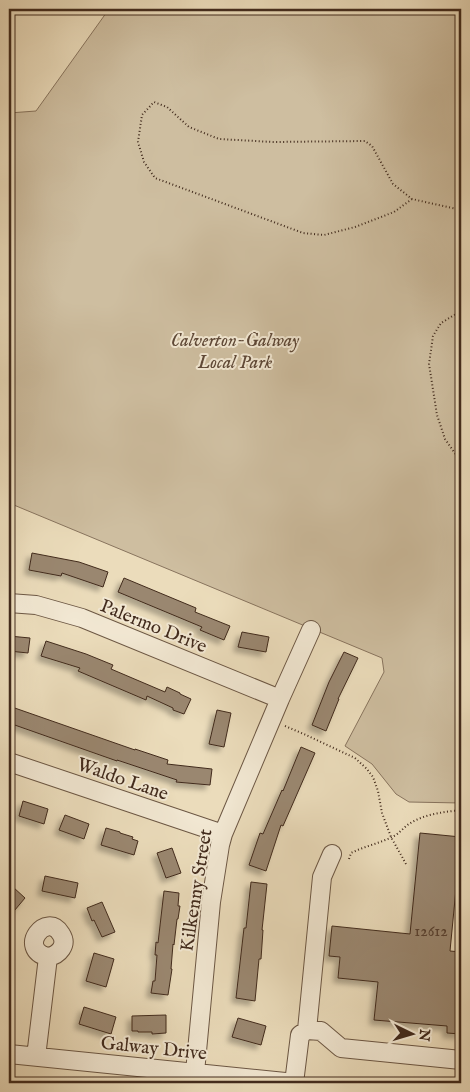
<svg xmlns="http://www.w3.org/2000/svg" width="470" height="1092" font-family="'IM FELL English',serif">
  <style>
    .green { fill: #cebea0; stroke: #88745e }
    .building { fill: #9a876f; stroke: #422b1d; filter: url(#shadow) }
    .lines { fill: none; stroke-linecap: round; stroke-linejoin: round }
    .minor-casing { stroke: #6c5744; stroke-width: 20 }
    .path { stroke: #422b1d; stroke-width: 2; stroke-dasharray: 1 2.5; stroke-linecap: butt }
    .minor { stroke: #f2e8d3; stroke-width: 18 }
    .labels { text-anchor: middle; stroke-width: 4; stroke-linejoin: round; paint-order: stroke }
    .number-label { font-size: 16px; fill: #584232 }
    .park-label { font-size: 19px; font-style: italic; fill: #5e4837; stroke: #f2e8d3 }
    .street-label { font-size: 19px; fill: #422b1d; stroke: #f2e8d3 }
  </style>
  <defs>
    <filter id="shadow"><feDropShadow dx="-4.5" dy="4.5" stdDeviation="2.5" flood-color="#0004"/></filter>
  </defs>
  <rect width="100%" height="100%" fill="#ebdcbb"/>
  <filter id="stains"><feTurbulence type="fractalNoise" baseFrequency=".004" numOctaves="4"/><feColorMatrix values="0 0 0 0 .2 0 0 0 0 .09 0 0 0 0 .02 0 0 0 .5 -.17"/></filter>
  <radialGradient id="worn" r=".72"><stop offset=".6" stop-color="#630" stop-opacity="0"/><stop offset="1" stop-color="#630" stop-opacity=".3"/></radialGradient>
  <!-- green -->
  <path class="green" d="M109,9H450L461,16V803L409,802L396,794L372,764L345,746L384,672L382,658L9,503V240L10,237L9,227V113L36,111Z"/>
  <!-- building -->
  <path class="building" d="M32,553L79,562L108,572L103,587L62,573L61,576L29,570Z
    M124,578L196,608L195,612L230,626L224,640L200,630L202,627L118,592Z
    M242,632L269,637L266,652L238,647Z
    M9,636L30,638L28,653L9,651Z
    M46,641L86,654L113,665L111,669L165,692L167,687L180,693V694L191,699L184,714L173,710V708L147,696L146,700L78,671L80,668L41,656Z
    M344,652L358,658L338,699H339L326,731L312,725L329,682Z
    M9,706L135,750V749L168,760L167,764L212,769L210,785L176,782L177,780L117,760V761L9,723Z
    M217,710L231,713L224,747L209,744Z
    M301,747L315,753L283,826L281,825L266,871L249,865L260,833L263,834L282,790L283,791Z
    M23,801L48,809L44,824L19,816Z
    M65,815L89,824L84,839L59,830Z
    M106,828L120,832V833L133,837L132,839L138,841L134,855L101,845Z
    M420,833L461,837L450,951L461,952V1034L447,1033V1026L374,1020L378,982L338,978L340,957L329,956L332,926L410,934Z
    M172,848L181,873L166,878L157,853Z
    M45,876L78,883L75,898L42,891Z
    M251,882L267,884L262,930H263L261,959H259L255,1001L236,998L244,928H246Z
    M13,887L25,898L9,917V892Z
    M164,891L179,893L178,906H180L178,919H177L174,945L173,944L171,969H172L168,995L151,993L153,981H155L157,955H155L156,942L158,943Z
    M102,902L115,932L102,937L94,920L92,921L87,908Z
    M94,953L114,959L106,987L86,981Z
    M84,1007L116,1017L111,1034L79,1024Z
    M166,1015V1033L152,1034V1032H138V1031H132V1016Z
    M238,1018L266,1026L261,1045L232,1037Z"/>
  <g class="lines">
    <!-- minor casing -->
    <g class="minor-casing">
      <path id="minor" d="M9,603L36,605L82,618L280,699
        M9,762L223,834
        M307,1030L321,1031L341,1048L461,1060
        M9,1054L295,1083
        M36,1057L48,957C59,955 68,945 61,934C47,910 16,949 48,957
        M194,1083L211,902L220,845L223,834L280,699L311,630
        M294,1083L300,1035L307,1030L322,877L332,854"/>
    </g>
    <!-- path -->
    <path class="path" d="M412,199L394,212L355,227L324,235L303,233L155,178L144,162L138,142L142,115L154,102L167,107L189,127L219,139L273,142L365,141L372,146L393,184L412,199L461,210
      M461,311L441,323L433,336L429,364L437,415L445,439L461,462
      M285,726L306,735L355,758L367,769L373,777L378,791L382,813L391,837L406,864
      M349,859L351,853C365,846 381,843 394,836C400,833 404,827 409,824C424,814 444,812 461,810"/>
    <!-- minor -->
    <use href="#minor" class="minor"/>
  </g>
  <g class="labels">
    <!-- number labels -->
    <g class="number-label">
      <text x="431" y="936">12612</text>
    </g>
    <!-- park labels -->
    <g class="park-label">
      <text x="235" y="346">Calverton-Galway<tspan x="235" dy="22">Local Park</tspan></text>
    </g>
    <!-- street labels -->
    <g class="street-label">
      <text transform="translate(154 625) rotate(22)" y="7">Palermo Drive</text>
      <text transform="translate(123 778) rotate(19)" y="7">Waldo Lane</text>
      <text transform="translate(195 890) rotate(-81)" y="7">Kilkenny Street</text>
      <text transform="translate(154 1047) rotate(6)" y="7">Galway Drive</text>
    </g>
  </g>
  <!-- margin -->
  <rect width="470" height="1092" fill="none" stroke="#ebdcbb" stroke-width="30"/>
  <rect x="10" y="10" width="450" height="1072" fill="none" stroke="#422b1d" stroke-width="2.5"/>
  <rect x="15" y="15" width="440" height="1062" fill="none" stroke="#422b1d"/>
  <!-- north arrow -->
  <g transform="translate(412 1034) rotate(95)" stroke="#f2e8d3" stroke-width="4" paint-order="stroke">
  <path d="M0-4L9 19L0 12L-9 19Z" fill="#422b1d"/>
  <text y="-8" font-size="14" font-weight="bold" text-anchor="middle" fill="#422b1d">N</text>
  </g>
  <rect width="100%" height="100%" filter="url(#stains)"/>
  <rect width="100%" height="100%" fill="url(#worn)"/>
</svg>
